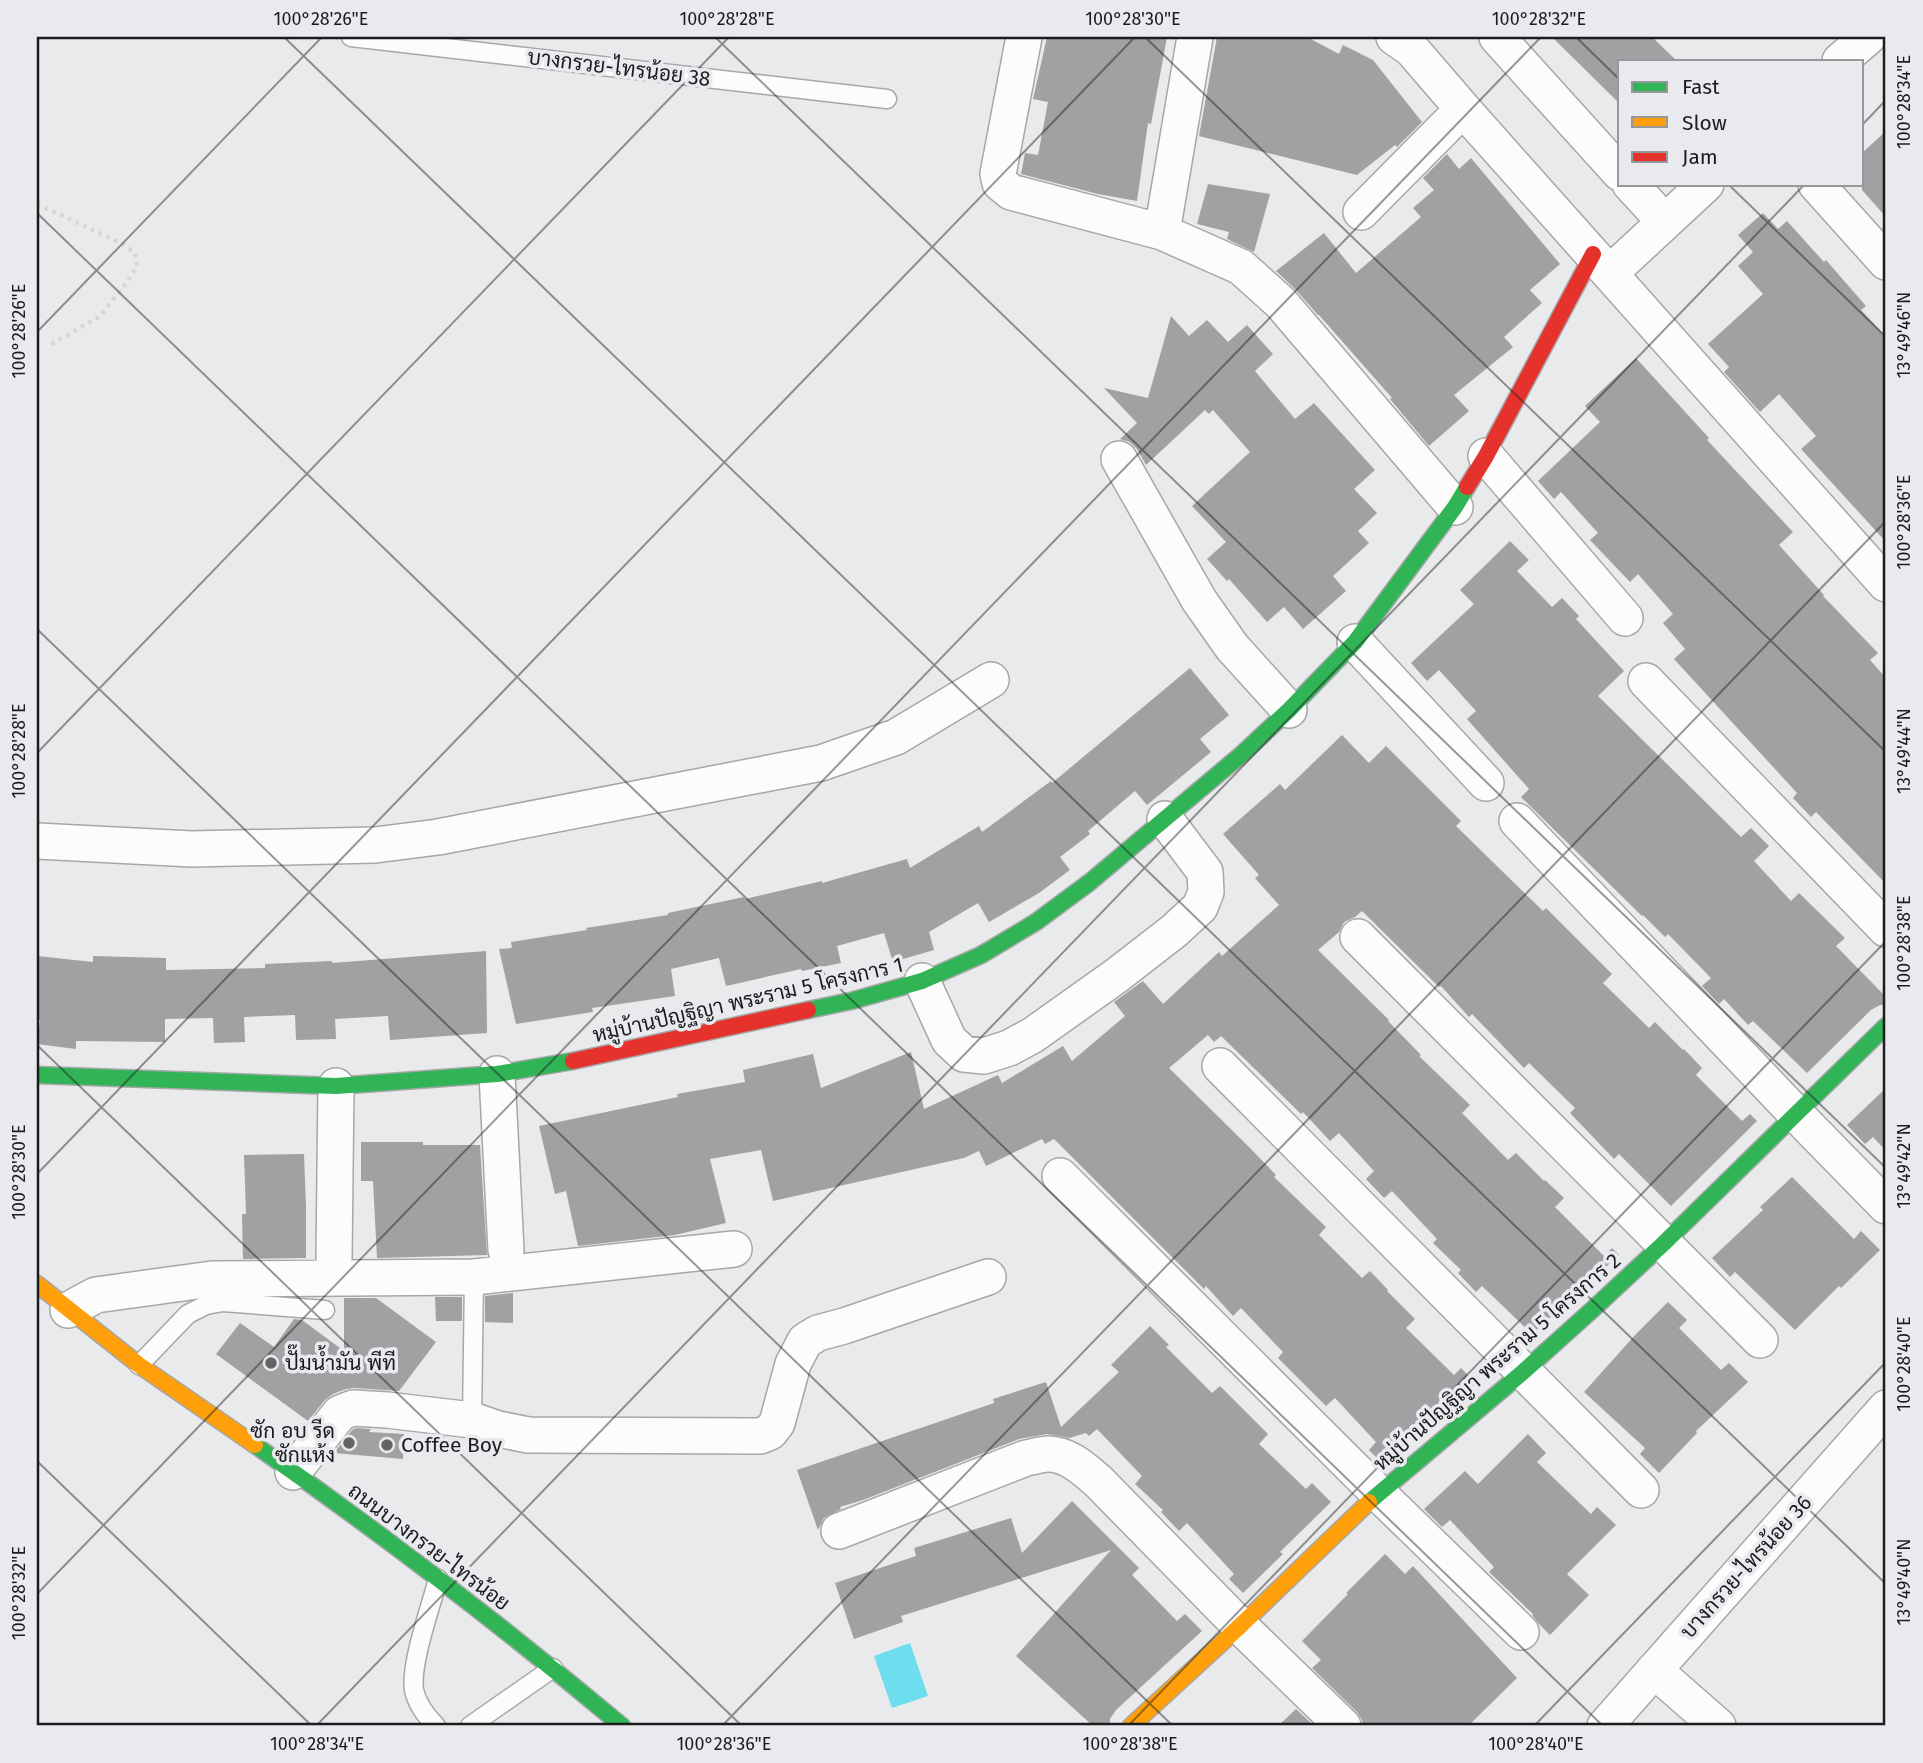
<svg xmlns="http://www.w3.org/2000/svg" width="1923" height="1763" font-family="'Fira Sans',Sarabun,sans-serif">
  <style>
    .water { fill: #6cdeed }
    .building { fill: #a1a0a2 }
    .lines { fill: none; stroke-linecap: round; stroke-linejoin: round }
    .lane-casing { stroke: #a6a7a8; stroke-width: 21 }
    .street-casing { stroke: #a6a7a8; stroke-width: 38 }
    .fast-casing { stroke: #a6a7a8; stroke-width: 19 }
    .slow-casing { stroke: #a6a7a8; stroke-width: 19 }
    .jam-casing { stroke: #a6a7a8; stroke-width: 19 }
    .path { stroke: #d5d6d6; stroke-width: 4.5; stroke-dasharray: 3.5 5; stroke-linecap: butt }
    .lane { stroke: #fcfcfc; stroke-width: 18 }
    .street { stroke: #fcfcfc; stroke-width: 35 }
    .fast { stroke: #30b455; stroke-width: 16 }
    .slow { stroke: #ff9f0a; stroke-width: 16 }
    .jam { stroke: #e5322d; stroke-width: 16 }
    .ticks { fill: none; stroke: #1b1c1d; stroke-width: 2; stroke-opacity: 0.45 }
    .poi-dot { fill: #636465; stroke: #e8eaed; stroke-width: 2.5 }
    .labels { text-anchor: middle; stroke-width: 7; stroke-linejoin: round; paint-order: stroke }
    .street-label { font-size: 21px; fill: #1b1c1d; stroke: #e8eaed }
    .poi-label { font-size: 21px; fill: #1b1c1d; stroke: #e8eaed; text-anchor: start }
    .neatline { fill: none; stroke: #1b1c1d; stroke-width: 2.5 }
    .ticks-label { font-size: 18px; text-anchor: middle; fill: #1b1c1d }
  </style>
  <rect width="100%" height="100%" fill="#e9eaec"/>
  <!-- water -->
  <path class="water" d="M910,1643L928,1696L892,1708L874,1656Z"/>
  <!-- building -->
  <path class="building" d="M1047,37H1167L1151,124L1148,123L1137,201L1098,194L1021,174L1025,153L1038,155L1048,102L1033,99Z
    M1217,37H1307L1339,54L1343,45L1373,60L1422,122L1397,147L1395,145L1357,175L1199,136Z
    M1552,37H1652L1677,61H1620V104Z
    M1886,131V217L1862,190V153Z
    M1447,154L1459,169L1471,158L1560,264L1530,290L1542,303L1504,337L1513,347L1454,395L1469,411L1429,446L1390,399L1392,398L1319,315H1318L1296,290L1276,271L1324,233L1356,273L1421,217L1413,208L1434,190L1423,178Z
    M1208,184L1270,194L1254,252L1227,239L1229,232L1197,224Z
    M1763,213L1778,229L1787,221L1824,262L1826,260L1866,306L1861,310L1886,337V542L1801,449L1816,436L1779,394L1760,412L1724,372L1729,367L1708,344L1763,294L1738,266L1753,252L1738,235Z
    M1171,316L1189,336L1207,320L1228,342L1247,325L1273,354L1255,371L1295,419L1314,403L1375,470L1354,489L1377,513L1358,531L1369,543L1333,576L1346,591L1303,629L1284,607L1267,622L1229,579L1227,581L1207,559L1226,542L1192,506L1250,452L1213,410L1209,414L1205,410L1146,465L1137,449L1130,442L1120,439L1137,423L1104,388L1148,398Z
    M1636,358L1709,438L1707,440L1793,532L1779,545L1824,595L1823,596L1878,653L1870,660L1886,678V884L1816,812L1811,817L1793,798L1797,793L1674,659L1685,649L1663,623L1673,614L1638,574L1630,582L1590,540L1598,533L1561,492L1554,499L1538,481L1600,422L1585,406Z
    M1510,541L1529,560L1517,571L1552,607L1562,598L1579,616L1576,619L1624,671L1598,696L1741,837L1751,828L1769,846L1754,861L1791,901L1799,893L1845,938L1836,946L1886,997V1005H1880L1871,1010L1807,1073L1753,1021L1748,1025L1724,999L1719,1004L1702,986L1711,978L1668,934L1665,937L1643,915L1642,916L1521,797L1529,789L1467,719L1476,711L1439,670L1427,681L1411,663L1474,604L1460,590Z
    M1190,668L1229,715L1200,739L1211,752L1147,805L1135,791L1088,831L1090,834L1060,857L1070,870L1039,893L989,922L978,903L929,932L934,950L893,962L884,933L837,946L841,963L802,971L801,969L726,986L719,958L671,969L675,996L592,1008L593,1012L516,1024L499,949L512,948L511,942L587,930L586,928L668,915V913L744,897L745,899L822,881V883L907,859L910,868L979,826L982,832L1051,781L1052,783Z
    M1342,735L1369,763L1386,746L1461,821L1456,826L1543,911L1546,908L1612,974L1603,983L1649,1028L1655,1022L1683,1050L1684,1049L1702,1068L1696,1075L1742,1121L1750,1114L1757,1121L1671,1206L1619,1154L1614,1159L1570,1113L1575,1108L1529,1063L1524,1068L1472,1014L1469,1017L1441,986L1439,987L1362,911L1355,917L1344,922L1339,932L1318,950L1389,1020L1388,1021L1421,1055L1419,1056L1470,1105L1462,1113L1508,1160L1516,1153L1544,1181L1545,1180L1564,1198L1555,1207L1604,1256L1612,1248L1619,1255L1532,1334L1482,1286L1476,1292L1458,1273L1461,1270L1433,1243L1437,1239L1392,1191L1384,1198L1366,1179L1374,1171L1339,1133L1330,1141L1303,1112L1301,1114L1221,1036L1214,1042L1208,1035L1169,1068L1249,1147L1276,1175L1274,1177L1326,1227L1319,1235L1362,1278L1370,1271L1388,1290L1387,1291L1415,1319L1406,1328L1454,1375L1461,1368L1476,1383L1381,1462L1369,1450L1376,1442L1335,1398L1326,1406L1278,1358L1283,1352L1241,1308L1233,1316L1206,1286L1204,1289L1054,1139L1045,1144L1042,1139L986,1166L979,1151L964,1158L773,1201L761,1150L710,1159L726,1223L675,1235L578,1246L566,1191L555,1194L539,1126L678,1097L677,1094L745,1082L743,1070L813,1054L821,1088L911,1052L924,1109L998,1075L1002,1083L1063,1046L1072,1061L1125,1016L1114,1002L1143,981L1163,1004L1219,952L1222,956L1279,905L1255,878L1259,875L1223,834L1280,784L1285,790Z
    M486,951L487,1033L390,1040L388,1016L335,1019L336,1039L296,1040L295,1015L244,1017L245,1042L214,1043L213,1018L165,1019V1042L76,1041V1049L37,1044L40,1020L37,1019V956L93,962V956L166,958V970L265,968V964L332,961V963Z
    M1886,1088V1151L1873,1137L1865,1144L1847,1125Z
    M361,1142H423V1145H480L487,1255L377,1258L373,1181H361Z
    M304,1154L306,1207V1258L243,1259L242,1214H246L244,1155Z
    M1792,1177L1854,1239L1861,1231L1880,1250L1841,1288L1839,1286L1795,1330L1735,1272L1730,1277L1712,1258L1763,1210L1760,1207Z
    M513,1293V1323L485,1322V1296Z
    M435,1297H462V1321H436Z
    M344,1298H376L436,1342L399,1391L354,1388L346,1389L333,1394L325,1400L308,1421L216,1354L240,1323L274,1347L294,1319L302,1320L344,1351Z
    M1668,1302L1687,1320L1679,1328L1721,1370L1729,1363L1748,1382L1696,1431L1697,1433L1659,1473L1640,1454L1645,1448L1584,1392L1636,1334Z
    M1150,1326L1169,1345L1166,1347L1212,1393L1220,1386L1268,1434L1259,1444L1306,1489L1312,1483L1331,1502L1280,1552L1283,1554L1243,1593L1229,1579L1234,1574L1187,1523L1179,1531L1161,1512L1163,1510L1135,1484L1142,1476L1097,1429L1089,1436L1086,1433L1069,1438L1047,1434L1019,1439L863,1500L840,1507L841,1509L824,1518L818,1530L797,1470L994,1403L993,1399L1046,1382L1061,1427L1119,1372L1111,1365Z
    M356,1428L371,1429L369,1432L404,1434L403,1459L334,1453L352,1430Z
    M1528,1434L1546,1453L1537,1462L1591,1514L1597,1507L1616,1525L1567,1574L1589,1595L1550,1635L1539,1624L1532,1615L1533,1614L1489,1572L1494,1567L1450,1520L1442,1527L1424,1509L1465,1471L1478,1484Z
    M1072,1501L1139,1568L1132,1575L1177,1621L1185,1614L1202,1631L1116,1710L1110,1719V1726H1093L1016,1656L1111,1550L901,1616L903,1622L854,1639L835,1583L916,1556L914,1548L1011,1518L1022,1553Z
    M1385,1554L1405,1574L1413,1566L1517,1678L1468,1726H1363L1362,1720L1357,1712L1312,1668L1321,1660L1302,1641L1348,1594L1346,1593Z
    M1296,1709L1314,1726H1278Z"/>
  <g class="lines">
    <!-- lane casing -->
    <g class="lane-casing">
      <path id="lane" d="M351,37L887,99
        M139,1365L188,1314L206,1305L223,1302L325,1310
        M472,1420L474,1277
        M436,1726C426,1716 417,1704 414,1690C410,1664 431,1606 438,1579
        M470,1726L553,1668"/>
    </g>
    <!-- street casing -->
    <g class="street-casing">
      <path id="street" d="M1024,37L998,174L1000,183L1011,192L1162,232L1241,267L1281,303L1455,507
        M1394,37L1407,46V44L1463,109L1886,584
        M1497,37L1620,173
        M1840,61L1868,37
        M1630,184L1665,222
        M1816,184L1886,262
        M1361,212L1463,109
        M1162,232L1195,37
        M1610,273L1706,184
        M1486,456L1625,618
        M1119,459L1199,600L1232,647L1289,710
        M1355,642L1486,783
        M1646,681L1886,929
        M1517,821L1797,1115L1886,1206
        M37,841L192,849L375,845L438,837L821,763L896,737L991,680
        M1358,937L1760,1340
        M922,981L949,1040L964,1054L984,1056L1009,1048L1033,1035L1116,976L1174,931L1200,907L1206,892L1205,872L1165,819
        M1220,1066L1641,1490
        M497,1074L506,1250
        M1060,1176L1378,1493L1521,1632
        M334,1258L336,1086
        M68,1310L96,1295L212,1279L474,1277L734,1249
        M293,1472L340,1413L353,1408L387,1410L472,1420L498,1429L528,1435L760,1436L770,1432L777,1423L793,1364L805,1341L818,1333L844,1326L988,1277
        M839,1531L1026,1458C1033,1457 1041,1454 1048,1454C1068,1454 1084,1469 1098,1481L1240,1626L1343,1726
        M1654,1670L1718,1726
        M1605,1726L1886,1408"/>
    </g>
    <!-- fast casing -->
    <g class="fast-casing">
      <path id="fast" d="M808,1010L851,1001L922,981L981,955L1036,922L1090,882L1242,754L1289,710L1355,642L1455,507L1467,487
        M37,1075L336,1086L497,1074L573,1061
        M255,1445C381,1533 504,1627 622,1726
        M1369,1502L1523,1372L1592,1310L1663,1244L1886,1026"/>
    </g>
    <!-- slow casing -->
    <g class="slow-casing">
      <path id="slow" d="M37,1284L139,1365L255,1445
        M1131,1726L1240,1626L1369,1502"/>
    </g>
    <!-- jam casing -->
    <g class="jam-casing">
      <path id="jam" d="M1467,487L1486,456L1593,254
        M573,1061L808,1010"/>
    </g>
    <!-- path -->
    <path class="path" d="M37,204L123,244L135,253L137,266L128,281L99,317L48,346"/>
    <!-- lane -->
    <use href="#lane" class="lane"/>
    <!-- street -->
    <use href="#street" class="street"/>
    <!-- fast -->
    <use href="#fast" class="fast"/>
    <!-- slow -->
    <use href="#slow" class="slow"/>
    <!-- jam -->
    <use href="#jam" class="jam"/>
  </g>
  <!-- ticks -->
  <path class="ticks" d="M284,37L1886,1584M715,37L1886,1168M1145,37L1886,752M1576,37L1620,80M1862,125L1886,100M1728,184L1886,337M37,213L1603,1726M37,332L322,37M37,629L1173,1726M37,753L729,37M37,1045L742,1726M37,1174L1135,37M37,1461L312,1726M37,1594L1541,37M316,1726L1805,184M722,1726L1886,521M1128,1726L1886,941M1534,1726L1886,1362"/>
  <!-- markers -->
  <g class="poi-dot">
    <circle cx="271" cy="1363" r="7"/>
    <circle cx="349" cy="1443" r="7"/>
    <circle cx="387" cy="1445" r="7"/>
  </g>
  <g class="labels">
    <!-- street labels -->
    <g class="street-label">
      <text transform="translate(619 68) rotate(7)" y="7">บางกรวย-ไทรน้อย 38</text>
      <text transform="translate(748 1000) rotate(-13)" y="7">หมู่บ้านปัญฐิญา พระราม 5 โครงการ 1</text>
      <text transform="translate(1497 1362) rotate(-41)" y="7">หมู่บ้านปัญฐิญา พระราม 5 โครงการ 2</text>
      <text transform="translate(429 1547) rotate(37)" y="7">ถนนบางกรวย-ไทรน้อย</text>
      <text transform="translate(1746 1567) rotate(-48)" y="7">บางกรวย-ไทรน้อย 36</text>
    </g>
    <!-- poi labels -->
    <g class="poi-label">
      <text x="285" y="1370">ปั๊มน้ำมัน พีที</text>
      <text x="335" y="1438" text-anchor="end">ซัก อบ รีด<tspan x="335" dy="24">ซักแห้ง</tspan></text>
      <text x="401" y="1452">Coffee Boy</text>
    </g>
  </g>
  <!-- border -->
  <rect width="1923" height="1763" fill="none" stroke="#e8eaed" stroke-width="77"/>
  <!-- legend -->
  <rect x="1618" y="60" width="245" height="126" fill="#e8eaed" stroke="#96989a" stroke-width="2"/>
  <rect x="1632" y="82" width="35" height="10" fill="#30b455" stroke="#96989a" stroke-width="2"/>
  <text x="1682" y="94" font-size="21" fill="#1b1c1d">Fast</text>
  <rect x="1632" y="117" width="35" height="10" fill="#ff9f0a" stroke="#96989a" stroke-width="2"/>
  <text x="1682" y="130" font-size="21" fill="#1b1c1d">Slow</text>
  <rect x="1632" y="152" width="35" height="10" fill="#e5322d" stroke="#96989a" stroke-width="2"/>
  <text x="1682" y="164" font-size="21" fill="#1b1c1d">Jam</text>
  <rect x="38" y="38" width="1846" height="1686" class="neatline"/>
  <g class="ticks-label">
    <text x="321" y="25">100°28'26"E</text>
    <text x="727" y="25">100°28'28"E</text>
    <text x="1133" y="25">100°28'30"E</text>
    <text x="1539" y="25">100°28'32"E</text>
    <text transform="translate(1904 102) rotate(-90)" y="6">100°28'34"E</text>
    <text transform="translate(19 331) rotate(-90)" y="6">100°28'26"E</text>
    <text transform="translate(1904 335) rotate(-90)" y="6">13°49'46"N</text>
    <text transform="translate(1904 522) rotate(-90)" y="6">100°28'36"E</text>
    <text transform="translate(1904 751) rotate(-90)" y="6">13°49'44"N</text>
    <text transform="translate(19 751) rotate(-90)" y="6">100°28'28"E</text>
    <text transform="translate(1904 943) rotate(-90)" y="6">100°28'38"E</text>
    <text transform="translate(1904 1166) rotate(-90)" y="6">13°49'42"N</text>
    <text transform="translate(19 1172) rotate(-90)" y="6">100°28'30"E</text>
    <text transform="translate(1904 1364) rotate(-90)" y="6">100°28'40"E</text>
    <text transform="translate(1904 1582) rotate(-90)" y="6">13°49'40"N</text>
    <text transform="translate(19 1593) rotate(-90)" y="6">100°28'32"E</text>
    <text x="317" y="1750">100°28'34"E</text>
    <text x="724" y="1750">100°28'36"E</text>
    <text x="1130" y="1750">100°28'38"E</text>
    <text x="1536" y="1750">100°28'40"E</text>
  </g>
</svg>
